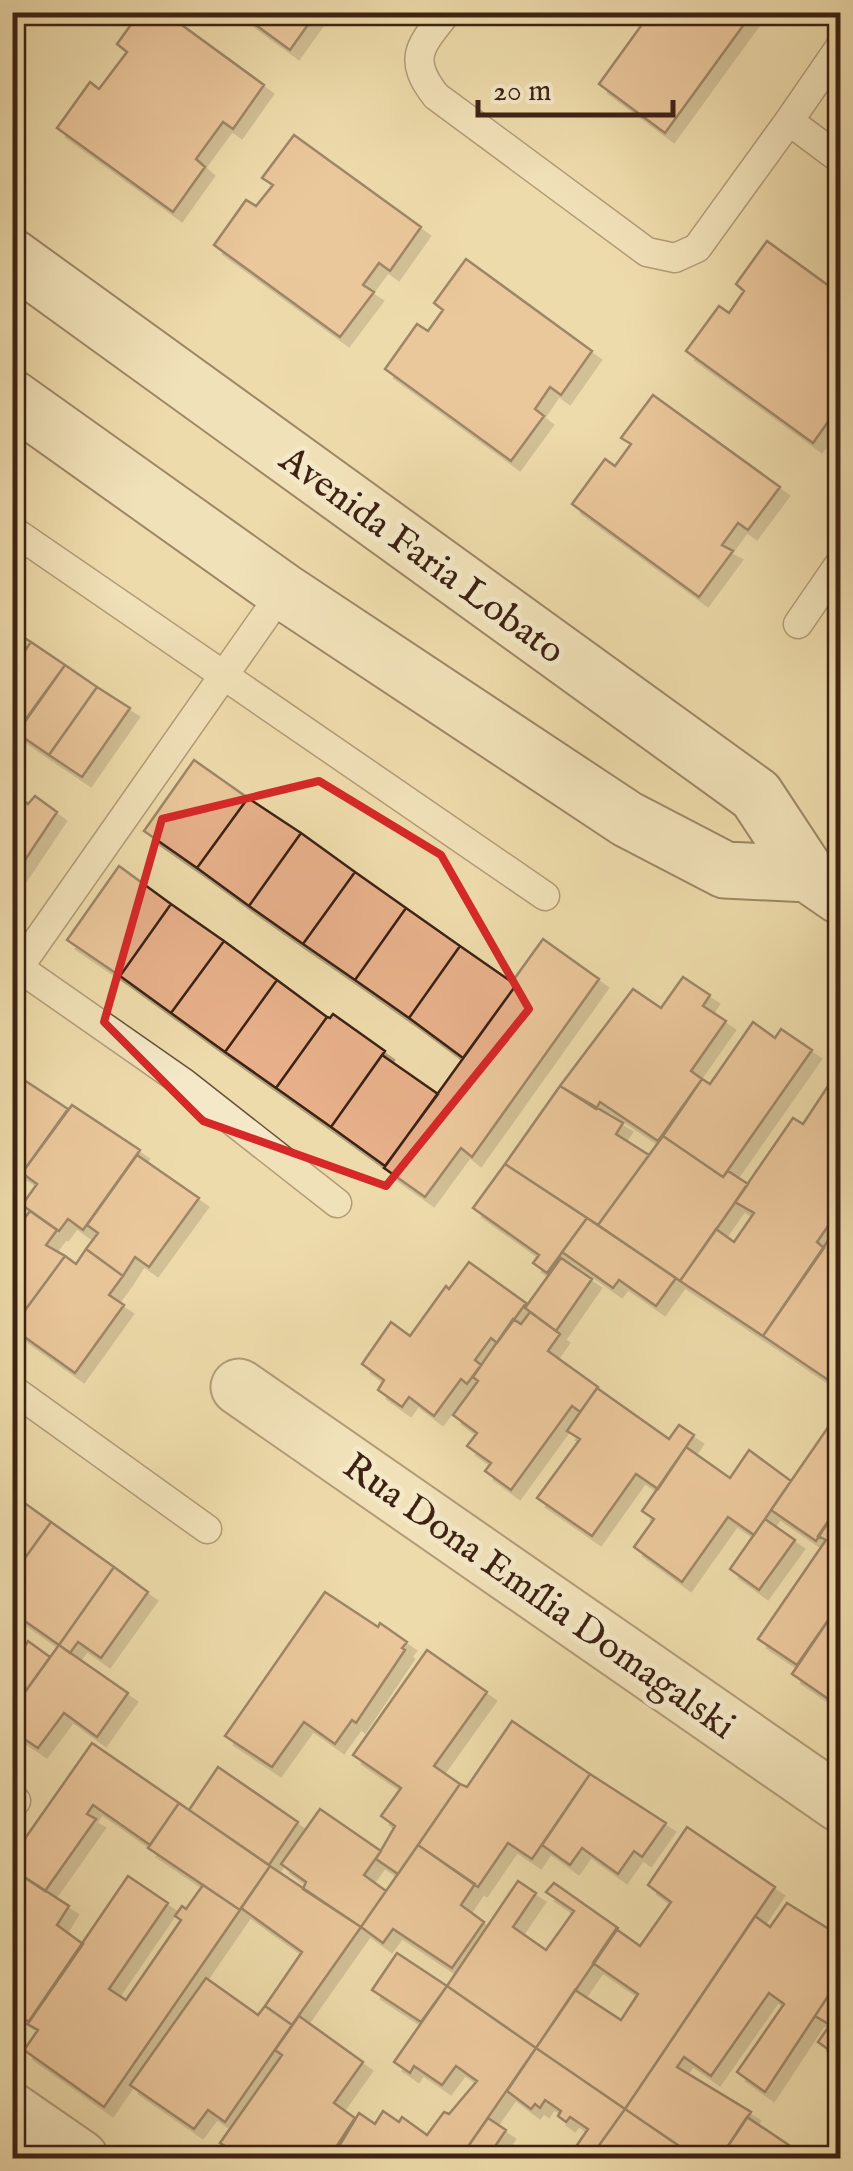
<svg xmlns="http://www.w3.org/2000/svg" width="853" height="2171" font-family="'IM FELL English',serif">
  <style>
    .building { fill: #e7b08a; stroke: #3d2213; stroke-width: 2.5; filter: url(#shadow) }
    .lines { fill: none; stroke-linecap: round; stroke-linejoin: round }
    .lane-casing { stroke: #695039; stroke-width: 31 }
    .street-casing { stroke: #695039; stroke-width: 59 }
    .secondary-casing { stroke: #3d2213; stroke-width: 59 }
    .lane { stroke: #f4e8c8; stroke-width: 28 }
    .street { stroke: #f4e8c8; stroke-width: 55 }
    .secondary { stroke: #f4e8c8; stroke-width: 55 }
    .marked { fill: none; stroke: #d62828; stroke-width: 8; stroke-linejoin: round }
    .labels { text-anchor: middle; stroke-width: 10; stroke-linejoin: round; paint-order: stroke }
    .street-label { font-size: 38px; fill: #3d2213; stroke: #f4e8c8 }
  </style>
  <defs>
    <filter id="shadow"><feDropShadow dx="9" dy="9" stdDeviation="0" flood-color="#0004"/></filter>
  </defs>
  <rect width="100%" height="100%" fill="#eedbab"/>
  <filter id="stains"><feTurbulence type="fractalNoise" baseFrequency=".002" numOctaves="4"/><feColorMatrix values="0 0 0 0 .2 0 0 0 0 .09 0 0 0 0 .02 0 0 0 .5 -.17"/></filter>
  <radialGradient id="worn" r=".72"><stop offset=".6" stop-color="#630" stop-opacity="0"/><stop offset="1" stop-color="#630" stop-opacity=".3"/></radialGradient>
  <!-- building -->
  <path class="building" d="M140,12H164L264,85L233,129L223,122L196,159L205,167L173,212L57,128L90,82L99,89L127,52L117,44Z
    M238,12H317L290,50Z
    M651,12H753L665,133L599,84Z
    M294,135L421,227L390,271L379,263L363,285L374,292L340,337L214,245L246,200L256,206L273,185L262,178Z
    M767,241L840,294V385L837,391L840,394V405L813,443L686,351L719,306L729,313L744,291L736,284Z
    M466,259L592,351L561,395L550,387L535,409L544,416L511,461L385,369L417,324L428,331L443,310L434,303Z
    M653,395L780,487L748,530L738,523L722,545L733,551L699,597L572,504L605,459L615,466L631,444L621,438Z
    M12,630L31,642L12,669Z
    M31,642L65,665L12,738V669Z
    M65,665L97,687L49,755L17,733Z
    M97,687L130,708L82,777L49,755Z
    M194,760L248,798L197,868L144,831Z
    M35,796L57,812L13,878L12,808L20,798L28,804Z
    M248,798L301,833L249,906L197,868Z
    M301,833L355,872L303,944L249,906Z
    M119,866L171,904L120,976L67,940Z
    M355,872L406,908L355,980L303,944Z
    M171,904L224,941L171,1013L120,976Z
    M406,908L460,946L409,1018L355,980Z
    M543,939L599,979L472,1157L461,1148L425,1197L384,1168L516,985L512,982Z
    M224,941L277,980L225,1052L171,1013Z
    M460,946L516,985L463,1058L409,1018Z
    M683,977L710,995L703,1006L726,1021L691,1071L702,1079L658,1141L600,1102L596,1109L560,1086L633,989L661,1008Z
    M277,980L327,1017L276,1088L225,1052Z
    M333,1014L385,1051L331,1127L276,1088L327,1017L330,1018Z
    M753,1022L775,1038L781,1029L812,1050L723,1177L663,1136L702,1079L710,1084Z
    M382,1055L438,1094L385,1166L331,1127Z
    M12,1072L68,1109L22,1173L12,1167Z
    M834,1077L840,1081V1178L837,1183L840,1185V1223L835,1232L828,1226L817,1242L824,1248L763,1336L680,1281L716,1229L734,1242L754,1213L735,1202L793,1118L803,1124Z
    M560,1086L623,1123L616,1134L649,1155L598,1225L505,1164Z
    M72,1105L140,1150L83,1230L68,1219L59,1231L22,1205L37,1184L22,1173Z
    M663,1136L723,1177L728,1171L748,1184L680,1281L598,1225Z
    M137,1155L199,1198L149,1267L135,1257L123,1276L86,1249L98,1233L87,1225Z
    M505,1164L587,1218L547,1273L533,1263L539,1255L473,1208Z
    M30,1211L57,1230L46,1245L65,1256L12,1328V1223L18,1227Z
    M587,1218L676,1278L656,1306L619,1280L613,1288L562,1252Z
    M840,1223V1388L763,1336Z
    M86,1249L123,1276L109,1295L124,1305L75,1373L12,1328L65,1256L76,1264Z
    M561,1258L592,1279L556,1331L525,1308Z
    M469,1262L526,1303L497,1343L491,1338L475,1360L481,1365L467,1384L461,1379L434,1416L409,1397L402,1407L378,1390L384,1380L362,1364L391,1322L410,1336L446,1286L449,1289Z
    M530,1312L560,1334L548,1351L598,1387L580,1412L572,1406L511,1490L485,1471L491,1463L467,1446L477,1433L453,1415L478,1381L473,1377L513,1319L521,1324Z
    M597,1388L669,1439L679,1425L694,1435L658,1489L636,1474L592,1536L537,1498L580,1439L567,1431Z
    M840,1410V1504L816,1541L771,1510Z
    M686,1447L730,1478L749,1450L791,1481L754,1535L728,1517L682,1582L634,1547L654,1519L642,1511Z
    M12,1494L51,1522L12,1576Z
    M840,1504V1603L797,1665L758,1639L826,1540L818,1536Z
    M765,1519L795,1540L759,1590L730,1569Z
    M51,1522L114,1567L59,1645L12,1612V1576Z
    M114,1567L148,1592L101,1658L78,1642L70,1653L59,1645Z
    M325,1592L378,1627L380,1623L407,1642L402,1648L405,1650L356,1723L352,1720L335,1744L304,1722L272,1767L225,1736Z
    M840,1603V1707L792,1674Z
    M12,1639L24,1648L28,1641L50,1657L12,1710Z
    M59,1645L128,1693L97,1737L64,1713L38,1748L12,1731V1710Z
    M427,1650L487,1692L434,1766L460,1784L398,1874L376,1859L395,1826L381,1816L401,1788L353,1755Z
    M512,1721L590,1774L532,1859L508,1843L478,1887L418,1845L460,1784L467,1787Z
    M92,1743L179,1803L150,1845L93,1805L87,1814L96,1819L45,1891L12,1869V1857Z
    M218,1767L298,1822L269,1865L189,1810Z
    M590,1774L666,1823L642,1857L634,1851L618,1874L582,1848L570,1865L542,1845Z
    M179,1803L270,1866L240,1910L148,1848Z
    M320,1809L381,1851L364,1875L386,1891L361,1927L303,1889L306,1882L281,1864Z
    M687,1827L775,1887L625,2109L536,2048L575,1990L621,2020L638,1994L593,1963L616,1929L640,1946L671,1902L648,1885Z
    M418,1845L475,1884L461,1905L484,1922L452,1968L393,1929L383,1943L361,1927Z
    M270,1866L361,1927L292,2025L265,2006L302,1952L241,1908Z
    M12,1869L69,1906L57,1925L83,1944L29,2022L12,2011Z
    M128,1876L168,1903L109,1989L126,2000L181,1920L175,1916L182,1906L186,1909L203,1885L240,1910L104,2107L24,2050L38,2030L27,2024Z
    M518,1881L536,1893L513,1927L546,1950L574,1911L546,1892L554,1883L618,1928L536,2048L447,1986Z
    M787,1903L840,1936V1978L765,2092L737,2072L784,2004L769,1993L711,2076L684,2057L677,2067L751,2112L720,2158H697L625,2109L755,1916L770,1927Z
    M397,1953L447,1986L421,2022L372,1990Z
    M206,1978L258,2015L265,2006L292,2025L225,2122L208,2110L194,2129L130,2085Z
    M840,1978V2058L818,2042L830,2025L815,2016Z
    M447,1986L536,2048L460,2158H332L359,2113L375,2124L383,2111L399,2122L402,2117L427,2135L444,2112L449,2114L477,2081L456,2066L442,2085L414,2066L410,2073L394,2062Z
    M299,2016L363,2062L334,2103L355,2118L329,2158H243L220,2143L282,2055L275,2050Z
    M536,2048L625,2109L590,2158L573,2151L588,2129L570,2117L566,2122L558,2116L561,2111L545,2100L540,2108L535,2104L531,2109L507,2091Z
    M625,2109L685,2150L679,2158H590Z
    M747,2117L808,2158H720Z
    M488,2118L506,2130L496,2145L516,2158H460Z"/>
  <g class="lines">
    <!-- lane casing -->
    <g class="lane-casing">
      <path id="lane" d="M447,12C421,45 406,58 436,96L647,252L675,258L697,248L789,121
        M840,47L789,121L840,159
        M12,530L545,896
        M798,624L840,563
        M12,963L184,1083L337,1203
        M12,977L283,591
        M12,1389L207,1529
        M12,1798L16,1801"/>
    </g>
    <!-- street casing -->
    <g class="street-casing">
      <path id="street" d="M239,1387L840,1804
        M12,2111L80,2158"/>
    </g>
    <!-- secondary casing -->
    <g class="secondary-casing">
      <path id="secondary" d="M12,257L756,795L808,874L840,896
        M12,398L283,591L627,819L725,870L808,874"/>
    </g>
    <!-- lane -->
    <use href="#lane" class="lane"/>
    <!-- street -->
    <use href="#street" class="street"/>
    <!-- secondary -->
    <use href="#secondary" class="secondary"/>
  </g>
  <!-- marked area -->
  <path d="M0 0H853V2171H0ZM319,781L441,855L529,1009L386,1186L203,1121L104,1022L162,819Z" fill="#eedbab" fill-opacity=".55" fill-rule="evenodd"/>
  <path class="marked" d="M319,781L441,855L529,1009L386,1186L203,1121L104,1022L162,819Z"/>
  <g class="labels">
    <!-- street labels -->
    <g class="street-label">
      <text transform="translate(423 554) rotate(36)" y="13">Avenida Faria Lobato</text>
      <text transform="translate(540 1595) rotate(35)" y="13">Rua Dona Emília Domagalski</text>
    </g>
  </g>
  <!-- margin -->
  <rect width="853" height="2171" fill="none" stroke="#eedbab" stroke-width="50"/>
  <rect x="15" y="15" width="823" height="2141" fill="none" stroke="#3d2213" stroke-width="5"/>
  <rect x="25" y="25" width="803" height="2121" fill="none" stroke="#3d2213" stroke-width="2.5"/>
  <!-- scale -->
  <path d="M478 100v15h195v-15" fill="none" stroke="#3d2213" stroke-width="5"/>
  <text x="493" y="100" font-size="30" fill="#3d2213" stroke="#f4e8c8" stroke-width="8" paint-order="stroke">20 m</text>
  <rect width="100%" height="100%" filter="url(#stains)"/>
  <rect width="100%" height="100%" fill="url(#worn)"/>
</svg>
